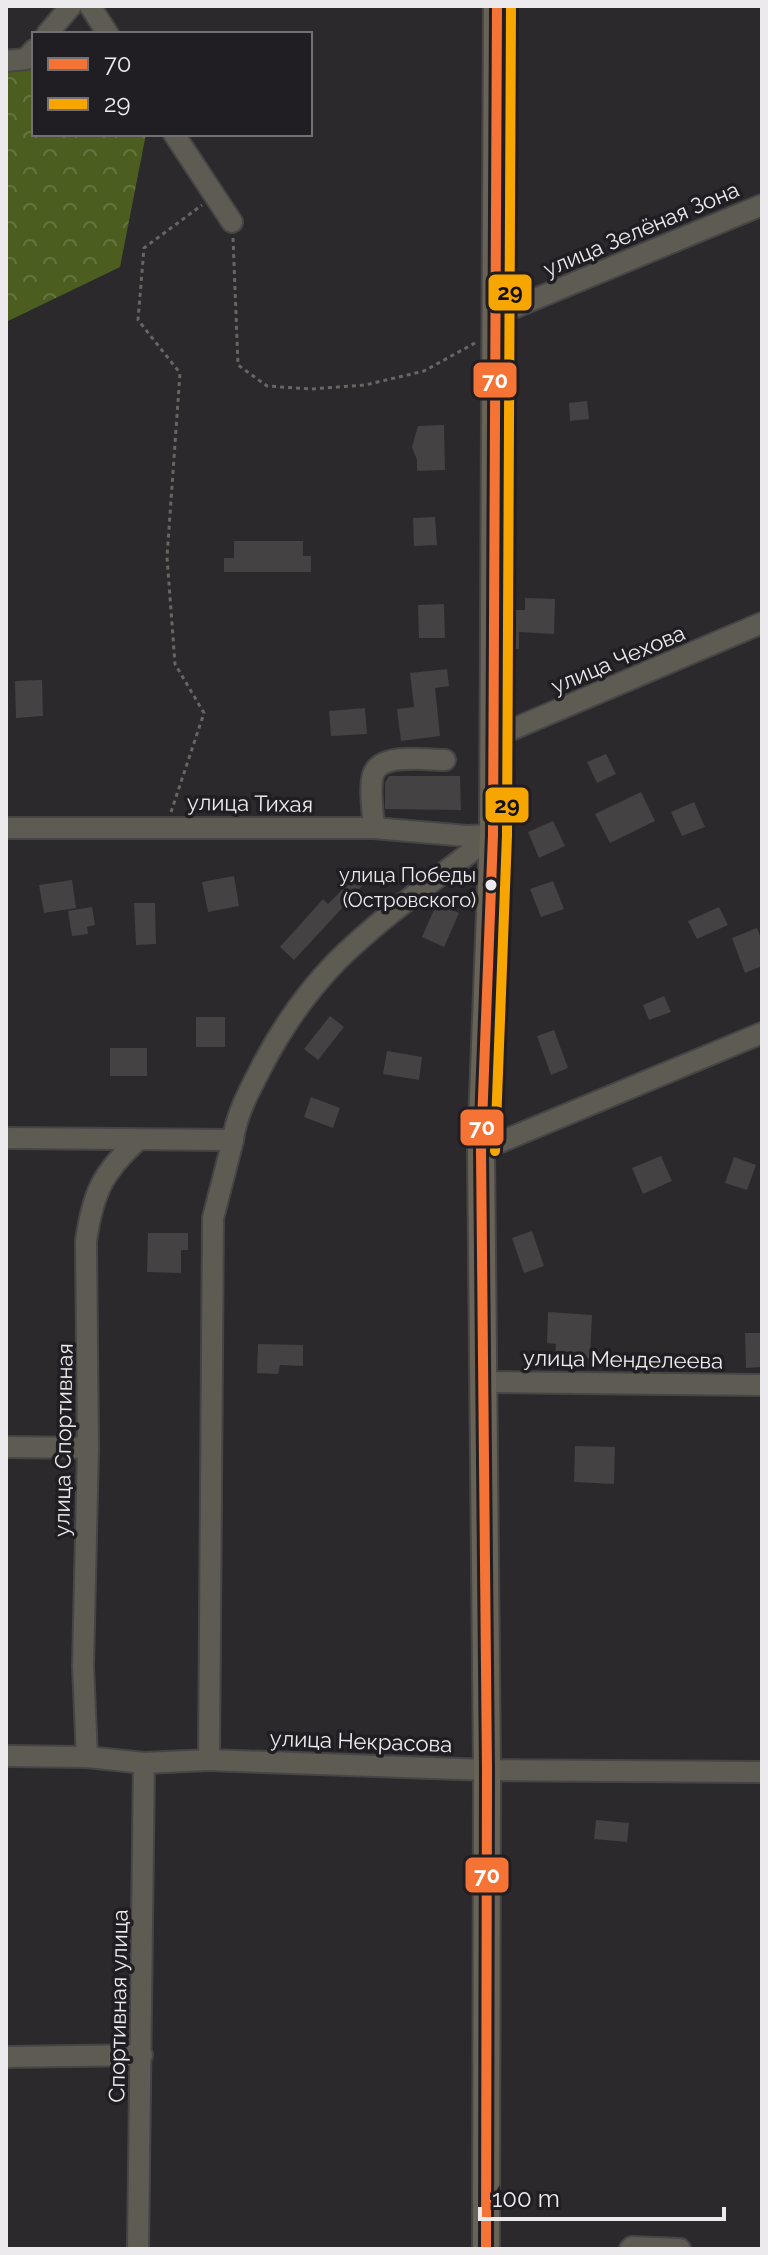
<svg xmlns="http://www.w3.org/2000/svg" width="768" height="2255" font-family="Raleway,sans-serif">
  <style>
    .forest { fill: url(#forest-crowns) }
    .building { fill: #444243 }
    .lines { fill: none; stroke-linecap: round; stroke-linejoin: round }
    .minor-casing { stroke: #464546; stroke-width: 24 }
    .major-casing { stroke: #464546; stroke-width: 30 }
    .path { stroke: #696662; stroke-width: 3; stroke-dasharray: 4 4; stroke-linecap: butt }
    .minor { stroke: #5e5b53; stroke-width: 20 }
    .major { stroke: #696357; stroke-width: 26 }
    .bus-1-casing { stroke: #211e23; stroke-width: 16 }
    .bus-2-casing { stroke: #211e23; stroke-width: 16 }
    .bus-1 { stroke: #f57335; stroke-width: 10 }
    .bus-2 { stroke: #f7a600; stroke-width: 10 }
    .bus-dot { fill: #eceaed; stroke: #211e23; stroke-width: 3 }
    .labels { text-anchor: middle; stroke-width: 7; stroke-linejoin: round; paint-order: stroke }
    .bus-label { font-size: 20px; fill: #eceaed; stroke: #211e23; text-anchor: end }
    .street-label { font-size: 22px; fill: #eceaed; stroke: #211e23 }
    .line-badge { stroke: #211e23; stroke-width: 3 }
    .badge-label { font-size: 22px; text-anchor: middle; font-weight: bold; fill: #fff }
    .pale-badge-label { font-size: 22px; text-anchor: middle; font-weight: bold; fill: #111 }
  </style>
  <defs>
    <pattern id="forest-crowns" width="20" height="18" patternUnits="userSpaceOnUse" patternTransform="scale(2)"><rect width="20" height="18" fill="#4c5e1f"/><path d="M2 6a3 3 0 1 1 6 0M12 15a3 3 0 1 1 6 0" fill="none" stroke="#667540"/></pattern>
  </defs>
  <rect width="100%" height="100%" fill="#2b292c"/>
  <!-- forest -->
  <path class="forest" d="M34,48V134H146L120,267L6,322V49Z"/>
  <!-- building -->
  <path class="building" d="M587,401L589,419L570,421L569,403Z
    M444,425L445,470L417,471V460L412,447L418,426Z
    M435,517L437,545L414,546L413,518Z
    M234,541H303V556H311V572H224V558H234Z
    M525,598L555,599L554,634L519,632V649H510V610H525Z
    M444,604L445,638H419L418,605Z
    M447,669L449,686L435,688L440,736L401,741L397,709L414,707L410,673Z
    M42,680L43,716L16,718L15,681Z
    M365,708L367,734L331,736L329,711Z
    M606,754L616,774L597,783L587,762Z
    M389,776H460L461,810L385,809V783Z
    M641,792L655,821L610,843L595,814Z
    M694,802L705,827L682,836L671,812Z
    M553,821L565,846L539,858L528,832Z
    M359,873L367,881L358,890L361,892L347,906L346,904L294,960L280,947L323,899L328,904Z
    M234,876L239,906L208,912L202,882Z
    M72,880L76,908L44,913L39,885Z
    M553,881L564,909L541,917L530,889Z
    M134,903H155L156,944L136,945Z
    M437,903L459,913L444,947L422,937Z
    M92,907L95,925L87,927L88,934L72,936L68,911Z
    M719,907L728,925L697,939L688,921Z
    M757,928L762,941V966L745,973L732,938Z
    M664,996L671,1012L649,1020L643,1005Z
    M330,1016L344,1027L318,1060L304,1049Z
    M196,1017H225V1047H196Z
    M554,1030L568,1068L551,1075L537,1036Z
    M110,1048H147V1076H110Z
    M387,1051L422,1057L419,1080L383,1074Z
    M311,1097L340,1108L333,1128L304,1117Z
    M661,1156L672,1181L643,1194L632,1168Z
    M734,1157L756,1165L747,1190L725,1183Z
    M532,1231L544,1266L524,1273L512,1238Z
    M148,1233H188V1250H181V1273L147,1272Z
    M548,1312L592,1315L590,1358L555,1356L556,1344L547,1343Z
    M745,1333H762V1367L746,1368Z
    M258,1344L303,1345V1366L280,1365L278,1374L257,1373Z
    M575,1446L615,1447L614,1484L574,1482Z
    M596,1820L629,1823L627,1842L594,1839Z"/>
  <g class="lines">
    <!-- minor casing -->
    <g class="minor-casing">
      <path id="minor" d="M90,6L108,34
        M47,34L71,6
        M6,61L26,59L34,50
        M174,134L232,222
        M494,316L762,205
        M492,738L762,623
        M6,828H374L467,836L493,835
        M374,828C373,812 369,790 373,775C380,752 426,760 445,760
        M6,1138L233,1140C236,1116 248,1093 259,1072C279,1032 305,994 336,962C383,915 441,876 493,835
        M481,1150L762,1033
        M484,1382L762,1385
        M6,1447L88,1448
        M6,1756L87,1757L144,1763L209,1760L487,1770L762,1772
        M87,1757L83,1666L88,1448L86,1241C93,1193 102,1173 138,1140
        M209,1760L213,1218L233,1140
        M6,2057L142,2055
        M138,2249L144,1763
        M630,2249L632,2247L680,2249"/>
    </g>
    <!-- major casing -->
    <g class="major-casing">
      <path id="major" d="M486,2249L487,1770L481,1150L493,835L497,6"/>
    </g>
    <!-- path -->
    <path class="path" d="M233,238L238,365L267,386L311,389L365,385L424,371L475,343
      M171,812L204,713L175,664L167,557L180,373L138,320L144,248L202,205"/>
    <!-- minor -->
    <use href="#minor" class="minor"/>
    <!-- major -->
    <use href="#major" class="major"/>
    <!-- bus-1 casing -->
    <g class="bus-1-casing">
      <path id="bus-1" d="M486,2249L487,1770L481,1150L493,835L497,6"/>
    </g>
    <!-- bus-2 casing -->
    <g class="bus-2-casing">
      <path id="bus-2" d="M495,1151L507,835L511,6"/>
    </g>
    <!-- bus-1 -->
    <use href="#bus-1" class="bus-1"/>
    <!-- bus-2 -->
    <use href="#bus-2" class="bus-2"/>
  </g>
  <!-- markers -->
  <circle class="bus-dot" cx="491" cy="885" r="7"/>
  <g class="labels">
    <!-- bus labels -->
    <g class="bus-label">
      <text x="476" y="882">улица Победы<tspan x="476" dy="25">(Островского)</tspan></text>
    </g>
    <!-- street labels -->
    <g class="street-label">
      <text transform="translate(641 229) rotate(-23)" y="8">улица Зелёная Зона</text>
      <text transform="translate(618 659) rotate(-23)" y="8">улица Чехова</text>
      <text transform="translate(250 803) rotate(1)" y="8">улица Тихая</text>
      <text transform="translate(623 1359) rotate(1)" y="8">улица Менделеева</text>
      <text transform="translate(63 1440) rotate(-89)" y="8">улица Спортивная</text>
      <text transform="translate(361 1741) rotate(2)" y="8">улица Некрасова</text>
      <text transform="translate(118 2006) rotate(-89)" y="8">Спортивная улица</text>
    </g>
  </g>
  <g class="line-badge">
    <rect x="487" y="273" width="46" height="39" rx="8" fill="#f7a600"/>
    <rect x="472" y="361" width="46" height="38" rx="8" fill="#f57335"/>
    <rect x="484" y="786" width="46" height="38" rx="8" fill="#f7a600"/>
    <rect x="459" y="1108" width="46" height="39" rx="8" fill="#f57335"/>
    <rect x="464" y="1856" width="46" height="38" rx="8" fill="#f57335"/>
  </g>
  <g class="badge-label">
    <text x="495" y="388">70</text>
    <text x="482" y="1135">70</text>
    <text x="487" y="1883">70</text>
  </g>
  <g class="pale-badge-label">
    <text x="510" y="300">29</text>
    <text x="507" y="813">29</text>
  </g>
  <!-- border -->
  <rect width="768" height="2255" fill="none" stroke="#eceaed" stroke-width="16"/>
  <!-- legend -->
  <rect x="32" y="32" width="280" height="104" fill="#211e23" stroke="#727074" stroke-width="2"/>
  <rect x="48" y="58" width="40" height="12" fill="#f57335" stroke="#727074" stroke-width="2"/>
  <text x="104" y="72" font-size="24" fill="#eceaed">70</text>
  <rect x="48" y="98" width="40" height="12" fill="#f7a600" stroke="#727074" stroke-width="2"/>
  <text x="104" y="112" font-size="24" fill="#eceaed">29</text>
  <!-- scale -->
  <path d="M480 2207v12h244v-12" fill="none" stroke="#eceaed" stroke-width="4"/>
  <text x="492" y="2207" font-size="24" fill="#eceaed" stroke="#211e23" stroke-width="6" paint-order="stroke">100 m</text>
</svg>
